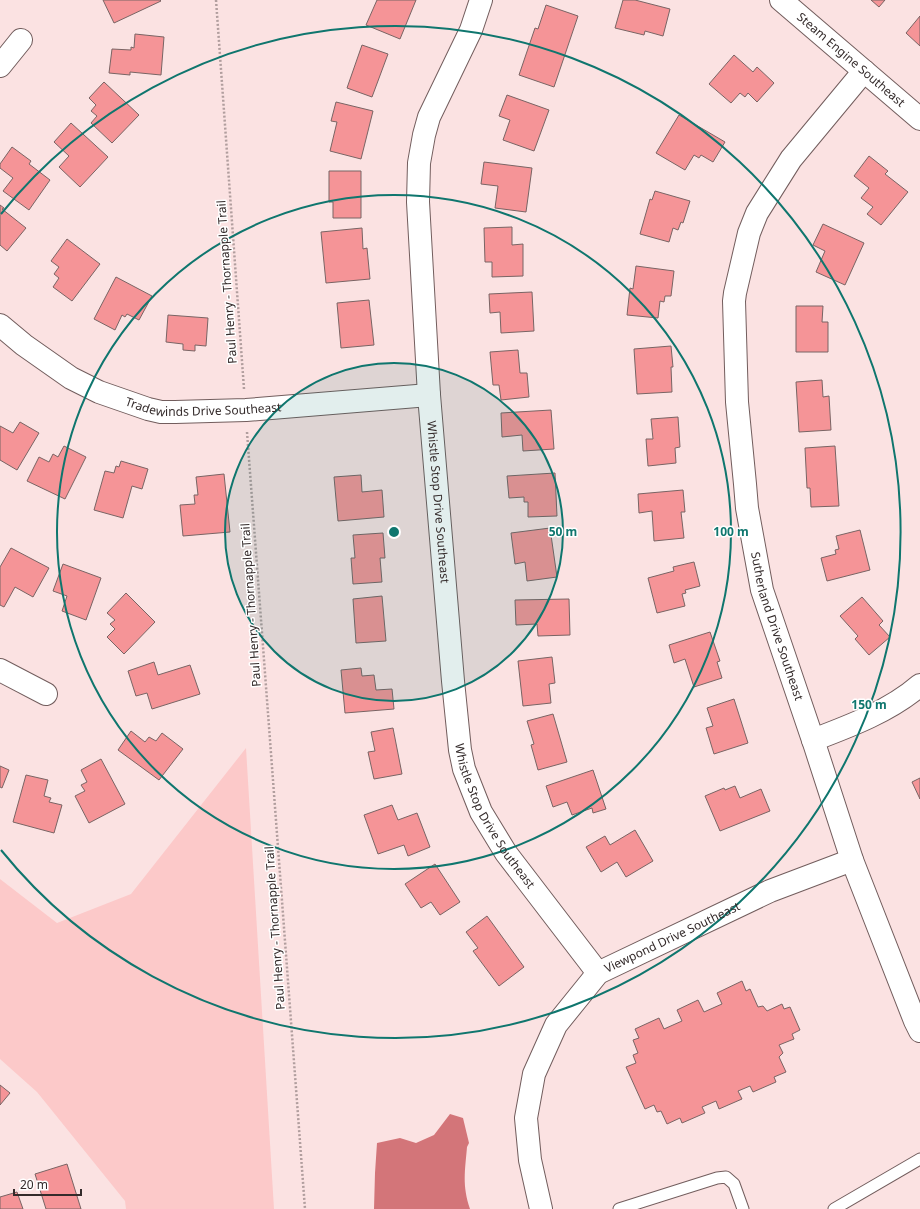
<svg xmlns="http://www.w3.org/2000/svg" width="920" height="1209" font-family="'Noto Sans',sans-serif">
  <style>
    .green { fill: #fcc9c9 }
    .water { fill: #d37579 }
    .building { fill: #f59497; stroke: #796464 }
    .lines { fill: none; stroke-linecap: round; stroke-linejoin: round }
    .lane-casing { stroke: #725d5d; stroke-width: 13 }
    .street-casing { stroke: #725d5d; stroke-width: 24 }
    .path { stroke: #b19e9e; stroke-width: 2.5; stroke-dasharray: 2 2; stroke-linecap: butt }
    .lane { stroke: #fff; stroke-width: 11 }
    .street { stroke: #fff; stroke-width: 22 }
    .ring { fill: none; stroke: #0f766e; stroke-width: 2 }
    .labels { text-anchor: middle; stroke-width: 3; stroke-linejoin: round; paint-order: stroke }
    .street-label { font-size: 12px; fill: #342b2b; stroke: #fff }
    .centre { fill: #0f766e; stroke: #fff; stroke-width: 2 }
    .ring-label { font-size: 12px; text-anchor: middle; font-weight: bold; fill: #0f766e; stroke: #fff; stroke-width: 3; stroke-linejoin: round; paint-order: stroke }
  </style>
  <rect width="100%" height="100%" fill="#fbe2e2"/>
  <!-- green -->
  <path class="green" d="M246,748L274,1209H126L125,1201L37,1092L0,1059V879L57,923L131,894Z"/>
  <!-- water -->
  <path class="water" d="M450,1114L463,1118L469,1143L467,1147C465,1171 462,1185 470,1209H374L375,1173L377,1143L400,1138L416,1143L434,1135Z"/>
  <!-- building -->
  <path class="building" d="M103,0H160L161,1L114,23Z
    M377,0H416L400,39L366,25Z
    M623,0H635L670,9L663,36L645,31L644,35L615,28Z
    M871,0H885L879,7Z
    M546,5L578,16L554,87L519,75L535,28L538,29Z
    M920,16V46L906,33Z
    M135,34L164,37L161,75L130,72V75L109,73L112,49L131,50V47L134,48Z
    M362,45L388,54L372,97L347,88Z
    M734,55L753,72L757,67L774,83L757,102L748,93L745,97L740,93L731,103L709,84Z
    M104,82L139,115L112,143L91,123L97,116L91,111L96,105L89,98Z
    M507,95L549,110L534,151L503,140L510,120L499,116Z
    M336,102L373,111L361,159L330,151L337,122L331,121Z
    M679,115L725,142L713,162L701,155L699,158L694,155L685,170L656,153Z
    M71,123L108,157L80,187L59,167L69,156L54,142Z
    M12,147L31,161L29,164L50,180L29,210L3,191L13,178L0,168V164Z
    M869,156L888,171L885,174L908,192L881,225L867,214L873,207L861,198L869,188L854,176Z
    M484,162L532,168L526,212L495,208L498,186L481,184Z
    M329,171H361V218H333V202H329Z
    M655,191L690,201L683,223L681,222L678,230L673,228L669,242L640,234L650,199L652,200Z
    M0,205L4,208L2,209L26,228L7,251L0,245Z
    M823,224L864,243L845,285L816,272L825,251L813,245Z
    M512,227V245L523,244V276L492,277V262H485L484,228Z
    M362,228L363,249L367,248L370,279L326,283L321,232Z
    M67,239L100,264L72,301L53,287L59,278L54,274L59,267L51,261Z
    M636,266L674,271L671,296H665L664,302L660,301L658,318L627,315L630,288L633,289Z
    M116,277L152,296L139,320L127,314L125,317L122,315L115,330L94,319Z
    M532,292L534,331L501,333L500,312L490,313L489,294Z
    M369,300L374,345L341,348L337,303Z
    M796,306H823L822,322H828V352H796Z
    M168,315L208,318L206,346L195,345V351L183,350V344L166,342Z
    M671,346L673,367H671L672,392L637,394L634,349Z
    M518,350L520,373H527L529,397L501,400L499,385H493L490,352Z
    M822,380L823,397L829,396L831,430L799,432L796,382Z
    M551,410L554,449L523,451L522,435L502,437L501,413Z
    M678,417L680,447L675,448L676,463L648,466L646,439H653L651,419Z
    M20,422L39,433L17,470L0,460V426L13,433Z
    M64,446L86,457L65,499L27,481L39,457L49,462L53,454L58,457Z
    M835,446L839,506L811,507L810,488H807L805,448Z
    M121,461L148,469L142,489L132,486L123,518L94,510L105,471L114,473L116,466L119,467Z
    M555,473L557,516L528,517V502H524V497L509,498L507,476Z
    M224,474L230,532L183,536L180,505L195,504L194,495H198L196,477Z
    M361,475L362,492L382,490L384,517L338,521L334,477Z
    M683,490L685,512H681L684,538L654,541L652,511L639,513L638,494Z
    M550,528L557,577L527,581L525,562L515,564L511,533Z
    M860,530L870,570L827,581L821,558L836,554L835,550L839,549L836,536Z
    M383,533L385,558H380L382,582L353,584L351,558H355L353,535Z
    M11,548L49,568L33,597L15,587L4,607L0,605V567Z
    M694,562L700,586L685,590L686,593L682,594L685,606L657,613L648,578L674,571L673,567Z
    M63,564L101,578L86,620L62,611L67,596L53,591Z
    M126,593L155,622L124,654L107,637L115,629L110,624L115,620L107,613Z
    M382,596L386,641L356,643L353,599Z
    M862,597L883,621L879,625L890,637L869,655L855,639L858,636L840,616Z
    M569,599L570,635L538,636L537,624L516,625L515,600Z
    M710,632L720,661L717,662L722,678L694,687L685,659L674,663L669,645Z
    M552,657L555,683L549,684L551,703L523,706L518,661Z
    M154,662L158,675L190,665L200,694L152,709L147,693L136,696L128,671Z
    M361,668L362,676L374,675L376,690L392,689L394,709L345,713L341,670Z
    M734,699L748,743L714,754L706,728L713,726L707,708Z
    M553,714L567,762L538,770L531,745L534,744L527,721Z
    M393,728L402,774L374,779L368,752L375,751L371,732Z
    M131,731L145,742L149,737L156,741L162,733L183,749L159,780L118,750Z
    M101,759L125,804L89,823L75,796L85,791L81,785L87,782L81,770Z
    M0,766L9,770L2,788L0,787Z
    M593,770L606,809L593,813L592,808L572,815L567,802L553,807L546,786Z
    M26,775L48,780L44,796L51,798L49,802L62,805L54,833L13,822Z
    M920,778V799L912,782Z
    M735,786L740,798L761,789L770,811L720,831L705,796L724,788L725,790Z
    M392,805L398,820L417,813L430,847L408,856L404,845L378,854L364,815Z
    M635,830L653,861L626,877L617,862L601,872L586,847L605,836L610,845Z
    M435,864L460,902L440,915L431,902L421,908L405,884Z
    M487,916L524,967L499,986L473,951L478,948L466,932Z
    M742,981L746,991L750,989L758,1007L763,1006L767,1011L782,1004L784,1009L790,1007L800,1030L792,1034L794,1039L779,1045L783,1053L779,1057L786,1072L774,1077L776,1082L753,1092L750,1086L738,1091L742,1099L719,1109L716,1101L702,1107L705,1113L682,1123L680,1118L667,1124L661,1111L657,1112L654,1105L645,1109L626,1067L636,1063L633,1055L638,1053L633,1040L639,1038L635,1029L659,1018L664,1029L682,1021L677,1010L698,1000L704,1012L722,1004L717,993Z
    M0,1085L10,1093L0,1105Z
    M67,1164L81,1209H46L35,1174Z
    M17,1192L23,1209H0V1197Z"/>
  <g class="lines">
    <!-- lane casing -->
    <g class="lane-casing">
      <path id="lane" d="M619,1209L717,1178L726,1177L734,1184L743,1209
        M834,1209L920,1159"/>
    </g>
    <!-- street casing -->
    <g class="street-casing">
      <g id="street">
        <path id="s1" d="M481,0L471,30L429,117L424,135L419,163L418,202L429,395L453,681L460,750L464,769L481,812L506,853L598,973"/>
        <path id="s2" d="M781,0L920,119"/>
        <path d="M0,66L21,40"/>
        <path id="s3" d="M864,71L791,159L757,213L749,233L735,293L734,301L737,402L745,484L747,508L762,590L815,746L852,860L915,1021L920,1031"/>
        <path id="s4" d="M0,325L24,345L71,378L99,392L148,409L161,412H175L246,410L429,395"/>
        <path d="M0,670L46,694"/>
        <path d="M813,740C850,726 890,711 920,685"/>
        <path id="s5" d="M541,1209L530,1160L526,1118L534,1074L556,1025L598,973L770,891L852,860"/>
      </g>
    </g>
    <!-- path -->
    <path class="path" d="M216,0L244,389
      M247,432L305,1209"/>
    <!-- lane -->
    <use href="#lane" class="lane"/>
    <!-- street -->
    <use href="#street" class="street"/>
  </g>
  <!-- distance rings -->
  <circle cx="394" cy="532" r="169" fill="#0f766e" fill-opacity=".12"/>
  <g class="ring">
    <circle cx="394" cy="532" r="169"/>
    <circle cx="394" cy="532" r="337"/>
    <path d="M1 214A506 506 0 1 1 1 850"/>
  </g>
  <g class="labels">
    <!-- street labels -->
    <g class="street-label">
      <text dy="4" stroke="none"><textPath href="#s2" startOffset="92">Steam Engine Southeast</textPath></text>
      <text transform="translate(227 282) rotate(-94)" y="4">Paul Henry - Thornapple Trail</text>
      <text dy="4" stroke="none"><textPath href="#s4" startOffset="227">Tradewinds Drive Southeast</textPath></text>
      <text dy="4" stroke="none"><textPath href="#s1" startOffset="515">Whistle Stop Drive Southeast</textPath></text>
      <text transform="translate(251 605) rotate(-94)" y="4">Paul Henry - Thornapple Trail</text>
      <text dy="4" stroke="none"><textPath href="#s3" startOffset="599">Sutherland Drive Southeast</textPath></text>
      <text dy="4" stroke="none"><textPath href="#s1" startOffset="839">Whistle Stop Drive Southeast</textPath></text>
      <text transform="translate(275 928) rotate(-94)" y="4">Paul Henry - Thornapple Trail</text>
      <text dy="4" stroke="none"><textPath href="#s5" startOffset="340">Viewpond Drive Southeast</textPath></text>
    </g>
  </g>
  <circle cx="394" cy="532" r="6" class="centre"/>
  <g class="ring-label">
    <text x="563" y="536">50 m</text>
    <text x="731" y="536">100 m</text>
    <text x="869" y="709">150 m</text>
  </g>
  <!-- scale -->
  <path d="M14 1189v6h67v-6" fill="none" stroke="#342b2b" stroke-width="2"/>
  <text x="20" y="1189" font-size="12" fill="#342b2b" stroke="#ffffff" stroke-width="3" paint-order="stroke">20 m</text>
</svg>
